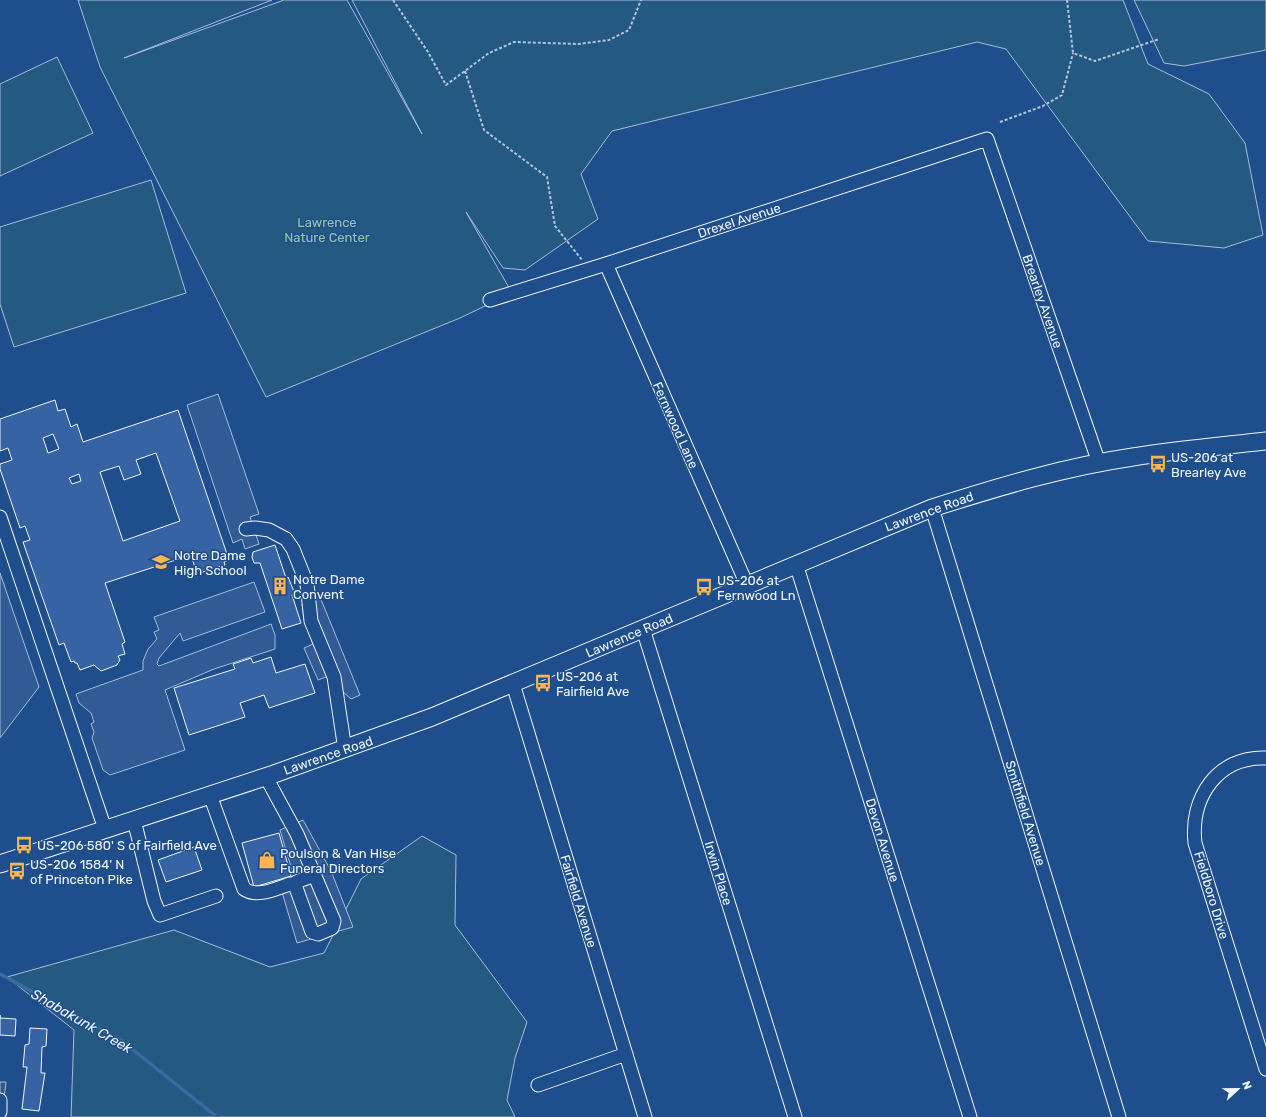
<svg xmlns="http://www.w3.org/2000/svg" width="1266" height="1117" font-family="Rubik,sans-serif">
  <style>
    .green { fill: #245a82; stroke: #a8bbd7 }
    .parking { fill: #305b95; stroke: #a8bbd7 }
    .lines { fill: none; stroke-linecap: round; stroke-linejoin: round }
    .stream { stroke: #3b69a3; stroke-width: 3.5 }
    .building { fill: #3563a3; stroke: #f2f6ff; fill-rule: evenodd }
    .minor-casing { stroke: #f2f6ff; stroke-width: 15 }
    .major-casing { stroke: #f2f6ff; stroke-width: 19 }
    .path { stroke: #b3c4dc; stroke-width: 2; stroke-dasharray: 3 2; stroke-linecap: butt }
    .minor { stroke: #1f4e8c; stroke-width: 13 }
    .major { stroke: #1f4e8c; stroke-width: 17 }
    .labels { text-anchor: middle; stroke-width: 3; stroke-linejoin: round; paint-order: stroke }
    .street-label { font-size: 13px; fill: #f2f6ff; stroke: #1f4e8c }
    .park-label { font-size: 13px; fill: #97c8a6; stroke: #1f4e8c }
    .poi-label { font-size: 13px; fill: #f2f6ff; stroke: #1f4e8c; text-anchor: start }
    .water-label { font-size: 14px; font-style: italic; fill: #f2f6ff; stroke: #1f4e8c }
  </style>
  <rect width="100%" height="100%" fill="#1f4e8c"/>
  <!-- green -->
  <path class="green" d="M78,0H272L124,58L284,0H347L422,134L352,0H1123L1148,64L1209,94L1245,143L1263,235L1224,248L1148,241L1006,49L977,42L612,131L581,174L598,219L525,270L503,268L466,212L512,293L460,318L266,397L100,67Z
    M1134,0H1266V50L1184,66L1164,63Z
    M57,57L93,133L0,176V84Z
    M151,180L186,293L14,347L0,304V227Z
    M422,836L456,855L455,925L527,1022L515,1058L507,1100L515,1117H71L74,1030L7,977L174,930L270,967L324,953L361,879Z"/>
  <!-- parking -->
  <path class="parking" d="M218,394L259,514L250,517L259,544L245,549L242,539L233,543L187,405Z
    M0,573L39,687L0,738Z
    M254,582L265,612L183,641L180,633L159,658L157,664L159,666L271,624L275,635V649L214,669L165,690L185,750L110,775L103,770L92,738L94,732L91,724L94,722L91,713L79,703L76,694L143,670V661L148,649L157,639L154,632L159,630L154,617Z
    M320,597L360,695L351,699L326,677L318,680L304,648L313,644L304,619L302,604Z
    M303,820L331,871L353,927L297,943L279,882L294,877L280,830Z
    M0,1082H6L2,1117H0Z"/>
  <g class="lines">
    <!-- stream -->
    <path class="stream" d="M0,974L122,1041L217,1117"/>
  </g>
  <!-- building -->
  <path class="building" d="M55,400L58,411L65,409L71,427L77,424L83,442L178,410L229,560L224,562L225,565L200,573L199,570L196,571L191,555L105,583L125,642L122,644L125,654L118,656L120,660L117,665L101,671L94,665L80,670L77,663H75L74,661L71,662L64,643L59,645L23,542L30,540L25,526L20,528L0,469V464L12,460L8,448L0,451V419ZM53,434L59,449L48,453L43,438ZM156,453L180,521L123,541L100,472L119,466L124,480L141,474L136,460ZM79,474L81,481L72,484L69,478Z
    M275,545L286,578L288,577L295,594L292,595L301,623L282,629L260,563H254L252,557L253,552Z
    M271,657L276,673L305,664L315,693L269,708L264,695L240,703L245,717L189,735L174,688L235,669L233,664L251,658L253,663Z
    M279,833L291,876L254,887L242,843Z
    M194,847L202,870L166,882L158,860Z
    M0,1015V1018L16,1019L15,1036L0,1035Z
    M30,1028L47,1029L46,1046L42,1047L41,1073H45L39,1111L22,1109L27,1067H23L25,1045L29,1044Z"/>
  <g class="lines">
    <!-- minor casing -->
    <g class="minor-casing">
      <path id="minor" d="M606,264L747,585
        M490,300L606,264L987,139L1099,463
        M932,508L1119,1117
        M0,517L105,829
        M246,529L255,528L269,530L286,539L293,549L307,584L311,621L334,677L345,750
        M796,564L970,1117
        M643,629L795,1117
        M513,684L645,1117
        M1266,758C1217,756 1190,798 1195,843L1266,1069
        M266,777L297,834L334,921L332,928L318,934L312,932L295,885L296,882L315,875
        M210,795L244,889C257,898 275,889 290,884L295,885
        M134,820L154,901L160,915L216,896
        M538,1085L626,1054
        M0,1100V1112"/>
    </g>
    <!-- major casing -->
    <g class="major-casing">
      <path id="major" d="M0,864L274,774L432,717L932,508C998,487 1064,467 1133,457C1177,450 1222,446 1266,441"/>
    </g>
    <!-- path -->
    <path class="path" d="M393,0L428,52L446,85L489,53L514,42L579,44L609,40L629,30L641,0
      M1067,0L1073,53L1095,61L1159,39
      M465,71L484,130L547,177L555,226L582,260
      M1000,122L1043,106L1062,95L1073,53"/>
    <!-- minor -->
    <use href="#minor" class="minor"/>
    <!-- major -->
    <use href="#major" class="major"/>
  </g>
  <!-- icons -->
  <defs>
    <g id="bus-bare" transform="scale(1.38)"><path d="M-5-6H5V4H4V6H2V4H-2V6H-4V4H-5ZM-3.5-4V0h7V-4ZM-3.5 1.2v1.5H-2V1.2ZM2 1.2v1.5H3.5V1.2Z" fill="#ffb74d" stroke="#1f4e8c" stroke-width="2.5" paint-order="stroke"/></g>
    <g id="school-bare" transform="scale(1.38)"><path d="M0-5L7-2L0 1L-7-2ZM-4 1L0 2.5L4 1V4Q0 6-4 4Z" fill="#ffb74d" stroke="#1f4e8c" stroke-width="2.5" paint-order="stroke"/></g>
    <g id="building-bare" transform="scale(1.38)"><path d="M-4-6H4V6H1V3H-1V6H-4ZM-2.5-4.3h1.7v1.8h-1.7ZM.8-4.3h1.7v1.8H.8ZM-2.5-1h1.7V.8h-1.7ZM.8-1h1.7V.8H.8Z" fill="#ffb74d" stroke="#1f4e8c" stroke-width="2.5" paint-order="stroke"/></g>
    <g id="shop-bare" transform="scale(1.38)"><path d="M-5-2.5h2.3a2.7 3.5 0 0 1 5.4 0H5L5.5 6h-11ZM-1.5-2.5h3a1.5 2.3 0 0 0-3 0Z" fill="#ffb74d" stroke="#1f4e8c" stroke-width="2.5" paint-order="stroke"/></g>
  </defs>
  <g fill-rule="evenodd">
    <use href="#bus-bare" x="1158" y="464"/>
    <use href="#school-bare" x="161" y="562"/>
    <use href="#building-bare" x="280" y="586"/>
    <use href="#bus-bare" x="704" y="587"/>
    <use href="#bus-bare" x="543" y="683"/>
    <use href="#bus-bare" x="24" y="845"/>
    <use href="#shop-bare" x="267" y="860"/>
    <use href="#bus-bare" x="17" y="871"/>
  </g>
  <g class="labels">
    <!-- street labels -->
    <g class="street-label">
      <text transform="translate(739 220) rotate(-18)" y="5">Drexel Avenue</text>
      <text transform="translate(1043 301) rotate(71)" y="5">Brearley Avenue</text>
      <text transform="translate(676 425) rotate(66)" y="5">Fernwood Lane</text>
      <text transform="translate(929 511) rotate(-20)" y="5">Lawrence Road</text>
      <text transform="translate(629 635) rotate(-23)" y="5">Lawrence Road</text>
      <text transform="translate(328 755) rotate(-19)" y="5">Lawrence Road</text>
      <text transform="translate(1026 813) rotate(73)" y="5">Smithfield Avenue</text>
      <text transform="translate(883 840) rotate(73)" y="5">Devon Avenue</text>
      <text transform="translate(719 873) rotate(73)" y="5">Irwin Place</text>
      <text transform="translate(1212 895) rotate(73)" y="5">Fieldboro Drive</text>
      <text transform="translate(579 901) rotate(73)" y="5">Fairfield Avenue</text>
    </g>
    <!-- park labels -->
    <g class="park-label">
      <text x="327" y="227">Lawrence<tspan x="327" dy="15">Nature Center</tspan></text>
    </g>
    <!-- poi labels -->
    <g class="poi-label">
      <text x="1171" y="462">US-206 at<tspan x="1171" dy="15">Brearley Ave</tspan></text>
      <text x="174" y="560">Notre Dame<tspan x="174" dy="15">High School</tspan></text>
      <text x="293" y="584">Notre Dame<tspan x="293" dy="15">Convent</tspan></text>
      <text x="717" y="585">US-206 at<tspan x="717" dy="15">Fernwood Ln</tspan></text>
      <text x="556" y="681">US-206 at<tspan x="556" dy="15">Fairfield Ave</tspan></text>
      <text x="37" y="850">US-206 580' S of Fairfield Ave</text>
      <text x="280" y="858">Poulson &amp; Van Hise<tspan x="280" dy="15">Funeral Directors</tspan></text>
      <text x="30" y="869">US-206 1584' N<tspan x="30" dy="15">of Princeton Pike</tspan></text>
    </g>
    <!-- water labels -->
    <g class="water-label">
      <text transform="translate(82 1021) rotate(30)" y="5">Shabakunk Creek</text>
    </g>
  </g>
  <!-- north arrow -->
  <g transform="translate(1238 1089) rotate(68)" stroke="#1f4e8c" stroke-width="3" paint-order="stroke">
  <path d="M0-3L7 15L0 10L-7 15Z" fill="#f2f6ff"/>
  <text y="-6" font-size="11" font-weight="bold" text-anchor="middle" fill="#f2f6ff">N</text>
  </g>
</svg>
